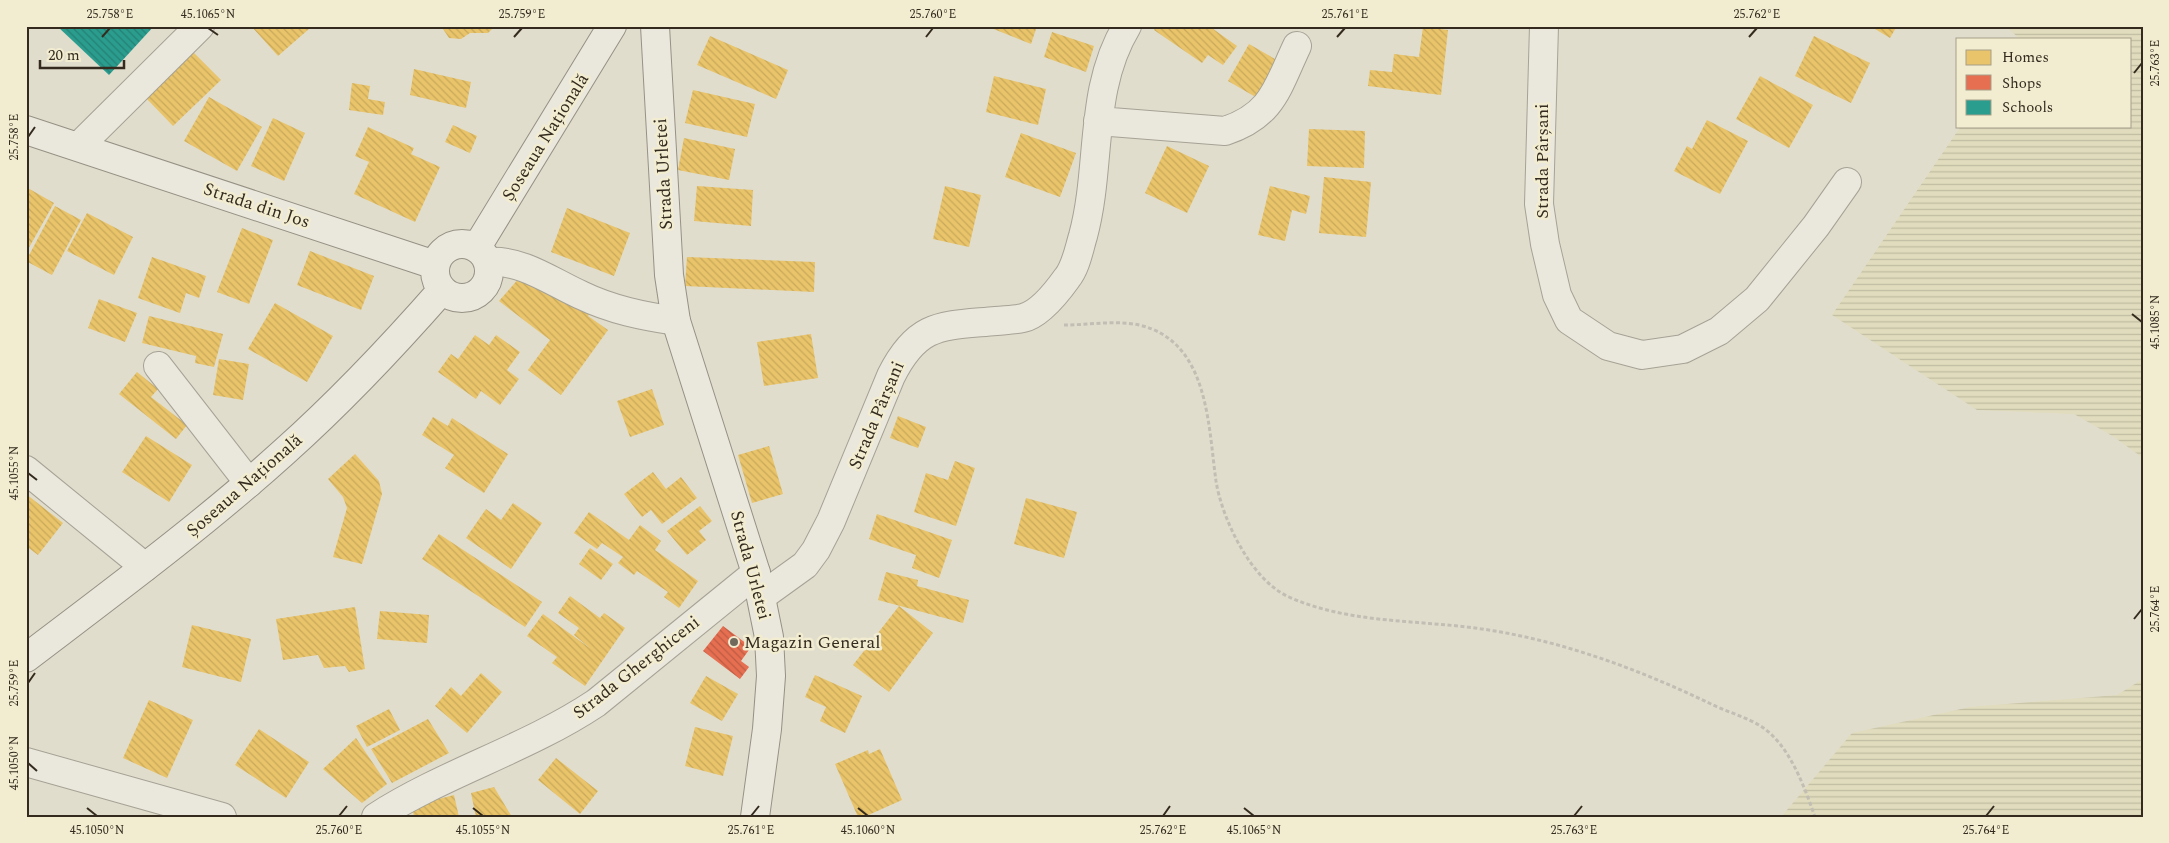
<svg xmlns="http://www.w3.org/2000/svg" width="2169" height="843" font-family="Spectral,serif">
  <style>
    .farmland { fill: url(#farmland-rules) }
    .homes { fill: url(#homes-back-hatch) }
    .shops { fill: url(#shops-back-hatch) }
    .schools { fill: url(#schools-back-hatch) }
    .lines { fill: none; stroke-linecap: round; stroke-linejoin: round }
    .street-casing { stroke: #a6a295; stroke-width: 30 }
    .secondary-casing { stroke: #969184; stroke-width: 30 }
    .path { stroke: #c2beb4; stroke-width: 3; stroke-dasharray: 4 2.5; stroke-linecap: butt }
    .street { stroke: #eae7dd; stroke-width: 28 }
    .secondary { stroke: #eae7dd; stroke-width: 28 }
    .ticks { fill: none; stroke: #342b1e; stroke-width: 2 }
    .poi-dot { fill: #71695b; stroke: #f2ecd1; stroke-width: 2 }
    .labels { text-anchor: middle; stroke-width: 5; stroke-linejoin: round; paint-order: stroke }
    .street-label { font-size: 18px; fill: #342b1e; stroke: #f2ecd1 }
    .poi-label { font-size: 18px; fill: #342b1e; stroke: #f2ecd1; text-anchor: start }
    .neatline { fill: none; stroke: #342b1e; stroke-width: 2 }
    .ticks-label { font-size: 12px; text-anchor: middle; fill: #342b1e }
  </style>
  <defs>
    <pattern id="farmland-rules" width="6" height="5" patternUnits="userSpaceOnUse" patternTransform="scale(1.25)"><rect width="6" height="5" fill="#e0dcbd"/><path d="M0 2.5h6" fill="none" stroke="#c1bda2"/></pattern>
    <pattern id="homes-back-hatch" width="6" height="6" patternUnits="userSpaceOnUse" patternTransform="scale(1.25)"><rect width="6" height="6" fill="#e9c46a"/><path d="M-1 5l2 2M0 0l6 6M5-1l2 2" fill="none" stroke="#c8a95b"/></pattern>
    <pattern id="shops-back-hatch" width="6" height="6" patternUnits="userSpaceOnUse" patternTransform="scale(1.25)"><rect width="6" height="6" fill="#e76f51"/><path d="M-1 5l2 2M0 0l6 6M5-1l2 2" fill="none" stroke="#bc5b43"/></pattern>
    <pattern id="schools-back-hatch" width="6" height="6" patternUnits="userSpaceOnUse" patternTransform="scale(1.25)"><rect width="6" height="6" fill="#2a9d8f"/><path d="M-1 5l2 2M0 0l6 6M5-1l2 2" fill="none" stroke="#258074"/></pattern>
  </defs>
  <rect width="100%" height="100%" fill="#e1ddcc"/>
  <!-- farmland -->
  <path class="farmland" d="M2005,26H2143V458L2114,437L2074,414L1977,410L1832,315L1961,126H2130V39H2020Z
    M2143,679V817H1781L1852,733L1970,707L2117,695Z"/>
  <!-- homes -->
  <path class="homes" d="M251,26H307L309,29L278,56Z
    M441,26H495L488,33H470L461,39L449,38Z
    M986,26H1037L1031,44Z
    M1157,26H1209L1237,46L1223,65L1208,55L1202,63L1154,30Z
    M1870,26H1897L1890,38Z
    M1423,27L1448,30L1441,95L1368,86L1370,70L1392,72L1394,54L1419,57Z
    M1052,32L1094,46L1086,72L1044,57Z
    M710,36L788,70L776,99L697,65Z
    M1814,36L1870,63L1851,103L1795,76Z
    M1249,44L1280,62L1259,99L1228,81Z
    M192,51L221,80L173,126L145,97Z
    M414,69L471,82L466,108L410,95Z
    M994,76L1046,89L1038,125L986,112Z
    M1760,76L1813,105L1789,148L1736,119Z
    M352,83L370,86L368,99L385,102L383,115L349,110Z
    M693,90L755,104L747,137L685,123Z
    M209,97L262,127L237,171L184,141Z
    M273,118L305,133L284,181L251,166Z
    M1707,120L1748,141L1720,194L1674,171L1687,146L1692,149Z
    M453,125L477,136L470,153L445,142Z
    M368,127L414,148L411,154L440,167L415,222L354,194L369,162L355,156Z
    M1309,129L1365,131L1364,168L1307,166Z
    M1021,133L1076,153L1060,197L1005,177Z
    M684,138L735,149L729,180L678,170Z
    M1167,146L1209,166L1187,213L1145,193Z
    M1324,177L1371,182L1366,237L1319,233Z
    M697,186L753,190L751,226L694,221Z
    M945,186L981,195L969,247L933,239Z
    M1270,186L1310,196L1306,214L1292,210L1285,241L1258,235Z
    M26,187L54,203L26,253Z
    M55,206L81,220L52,275L26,261Z
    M567,208L630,233L614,276L551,252Z
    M87,213L133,237L114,275L67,251Z
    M242,228L273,240L249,304L217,292Z
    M310,251L374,276L361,310L297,285Z
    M152,257L206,276L199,298L186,293L180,313L138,298Z
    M687,257L815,262L814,292L685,286Z
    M520,277L592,310L588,316L608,330L561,395L528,370L550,340L499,301Z
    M99,299L137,313L125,342L88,328Z
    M275,303L333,336L307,382L248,349Z
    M149,316L223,334L214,367L195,363L196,356L142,343Z
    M811,334L818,378L764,386L757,342Z
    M475,335L489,345L496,335L520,352L507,370L519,379L500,405L481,391L476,399L438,372L451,354L458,359Z
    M219,359L249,364L243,400L213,395Z
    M137,372L158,389L151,397L187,425L176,439L119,394Z
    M652,389L664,425L630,437L617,401Z
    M898,416L926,427L918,448L890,438Z
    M433,417L448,426L452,418L508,454L484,493L445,468L454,455L422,435Z
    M146,436L192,465L169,502L122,472Z
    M769,446L783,494L752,503L738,455Z
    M355,454L379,481L382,494L362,564L333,557L347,508L343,497L328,479Z
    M955,461L975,468L956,526L914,512L926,473L948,480Z
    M653,472L666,489L681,477L697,498L662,524L651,510L642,517L624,494Z
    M26,494L63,523L38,555L26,546Z
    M1026,498L1077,512L1064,558L1014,544Z
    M513,503L542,523L511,569L466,538L486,509L501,520Z
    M700,506L712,521L699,531L706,540L687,555L667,531Z
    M589,512L629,540L640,525L661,541L655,550L698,581L679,608L664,597L668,592L637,571L634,575L618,563L623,557L602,543L597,549L574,533Z
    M877,514L952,540L939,578L912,568L916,555L869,539Z
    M439,534L542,602L525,627L422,559Z
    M590,548L613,564L601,580L579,564Z
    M886,572L918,580L917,586L969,600L963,623L878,600Z
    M570,596L600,618L604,613L625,628L585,686L552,663L557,657L527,636L543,614L591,649L574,635L579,628L558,613Z
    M899,606L933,633L889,692L853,665Z
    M355,607L365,669L349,672L345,666L324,668L318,655L283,660L276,619Z
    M380,611L429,615L427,643L377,639Z
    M192,625L251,639L241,682L182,667Z
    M481,673L502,692L467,733L435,706L451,687L461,696Z
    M815,675L862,696L845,733L820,721L826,707L805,697Z
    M706,676L738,694L722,721L690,703Z
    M149,700L193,720L167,778L123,758Z
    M389,709L400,730L367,747L356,726Z
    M428,719L449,753L392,783L371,749Z
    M695,727L733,736L723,776L685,766Z
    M259,729L309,762L286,798L235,765Z
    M356,738L387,784L362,803L323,769Z
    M880,749L902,800L864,817H858L835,764L868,750L869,754Z
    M556,758L598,791L580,814L538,780Z
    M494,787L512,817H476L471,793Z
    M454,795L459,817H414L412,806Z"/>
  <!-- shops -->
  <path class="shops" d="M723,626L751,647L741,661L749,667L740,679L703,651Z"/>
  <!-- schools -->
  <path class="schools" d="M57,26H154L109,75Z"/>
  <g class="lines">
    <!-- street casing -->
    <g class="street-casing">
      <path id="street" d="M1544,26L1539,204L1545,244L1557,295L1569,320L1608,346L1642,355L1683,349L1719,331L1757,299L1816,226L1847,182
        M1098,121L1225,131C1273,115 1277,88 1297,46
        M79,146L200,26
        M489,262C523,260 550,281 581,295C612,310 643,316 676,321
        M158,366L249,483
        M26,470L145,567
        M762,596L805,565L816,550L831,521L891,376C918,322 942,326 996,321C1005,320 1015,320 1023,318C1040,314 1057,292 1067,278C1076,267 1079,249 1083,236C1102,166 1088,90 1127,26
        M26,762L222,817
        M376,817C446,772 527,749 596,703L756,573"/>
    </g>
    <!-- secondary casing -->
    <g class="secondary-casing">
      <path id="secondary" d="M655,26L669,275L676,321L756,573L769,637L771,676L767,729L755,817
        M26,130L435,265
        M435 271a27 27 0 1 1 54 0a27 27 0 1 1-54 0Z
        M477,247L612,26
        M26,658C114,591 202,526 284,452C340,402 392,347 442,290"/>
    </g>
    <!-- path -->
    <path class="path" d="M1064,325C1088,325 1116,320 1139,325C1209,341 1208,425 1216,481C1222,519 1251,580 1289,597C1345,622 1407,620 1467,627C1552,637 1634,667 1711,704C1727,712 1747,717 1762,727C1790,746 1804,786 1815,817"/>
    <!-- street -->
    <use href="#street" class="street"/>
    <!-- secondary -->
    <use href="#secondary" class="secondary"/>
  </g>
  <!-- ticks -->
  <path class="ticks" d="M208,28L218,35M102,37L110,28M514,37L522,28M926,37L933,28M1337,37L1345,28M1749,37L1757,28M2134,73L2142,63M28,137L35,127M2132,314L2142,322M28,473L37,480M2134,619L2142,609M28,683L35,673M28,763L37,771M87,808L97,816M473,808L483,816M858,808L868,816M1244,808L1254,816M339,816L347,806M751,816L759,806M1163,816L1170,806M1574,816L1582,806M1986,816L1994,806"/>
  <!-- markers -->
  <circle class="poi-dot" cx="734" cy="642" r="5"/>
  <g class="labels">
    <!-- street labels -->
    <g class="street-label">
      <text transform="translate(545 137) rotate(-58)" y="6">Șoseaua Națională</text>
      <text transform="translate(1542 161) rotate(-90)" y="6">Strada Pârșani</text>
      <text transform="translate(663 174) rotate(-93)" y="6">Strada Urletei</text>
      <text transform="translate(257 205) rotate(18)" y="6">Strada din Jos</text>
      <text transform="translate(876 415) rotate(-67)" y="6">Strada Pârșani</text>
      <text transform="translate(244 485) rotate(-41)" y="6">Șoseaua Națională</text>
      <text transform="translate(751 565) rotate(75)" y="6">Strada Urletei</text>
      <text transform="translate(636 667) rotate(-38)" y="6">Strada Gherghiceni</text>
    </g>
    <!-- poi labels -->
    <g class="poi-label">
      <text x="744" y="648">Magazin General</text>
    </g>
  </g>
  <!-- border -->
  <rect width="2169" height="843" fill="none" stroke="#f2ecd1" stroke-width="55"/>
  <!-- legend -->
  <rect x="1956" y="38" width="175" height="90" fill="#f2ecd1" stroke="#a69f89"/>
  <rect x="1966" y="50" width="25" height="15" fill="#e9c46a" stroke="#a69f89"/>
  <text x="2002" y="62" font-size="15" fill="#342b1e">Homes</text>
  <rect x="1966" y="75" width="25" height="15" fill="#e76f51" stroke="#a69f89"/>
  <text x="2002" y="88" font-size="15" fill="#342b1e">Shops</text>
  <rect x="1966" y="100" width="25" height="15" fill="#2a9d8f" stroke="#a69f89"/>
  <text x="2002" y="112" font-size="15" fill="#342b1e">Schools</text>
  <!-- scale -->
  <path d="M40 60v8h84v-8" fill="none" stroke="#342b1e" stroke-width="2.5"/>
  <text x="48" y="60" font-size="15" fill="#342b1e" stroke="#f2ecd1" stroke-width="4" paint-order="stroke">20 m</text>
  <rect x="28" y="28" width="2114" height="788" class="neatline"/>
  <g class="ticks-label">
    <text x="110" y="18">25.758°E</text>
    <text x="208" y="18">45.1065°N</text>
    <text x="522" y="18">25.759°E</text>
    <text x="933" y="18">25.760°E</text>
    <text x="1345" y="18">25.761°E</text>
    <text x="1757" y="18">25.762°E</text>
    <text transform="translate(2155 63) rotate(-90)" y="4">25.763°E</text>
    <text transform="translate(14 137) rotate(-90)" y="4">25.758°E</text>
    <text transform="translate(2155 322) rotate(-90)" y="4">45.1085°N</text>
    <text transform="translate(14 473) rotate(-90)" y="4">45.1055°N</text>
    <text transform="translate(2155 609) rotate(-90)" y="4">25.764°E</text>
    <text transform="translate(14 683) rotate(-90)" y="4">25.759°E</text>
    <text transform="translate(14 763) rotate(-90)" y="4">45.1050°N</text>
    <text x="97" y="834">45.1050°N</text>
    <text x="339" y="834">25.760°E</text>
    <text x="483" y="834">45.1055°N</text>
    <text x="751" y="834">25.761°E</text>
    <text x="868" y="834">45.1060°N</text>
    <text x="1163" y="834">25.762°E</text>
    <text x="1254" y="834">45.1065°N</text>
    <text x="1574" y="834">25.763°E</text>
    <text x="1986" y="834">25.764°E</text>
  </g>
</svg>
